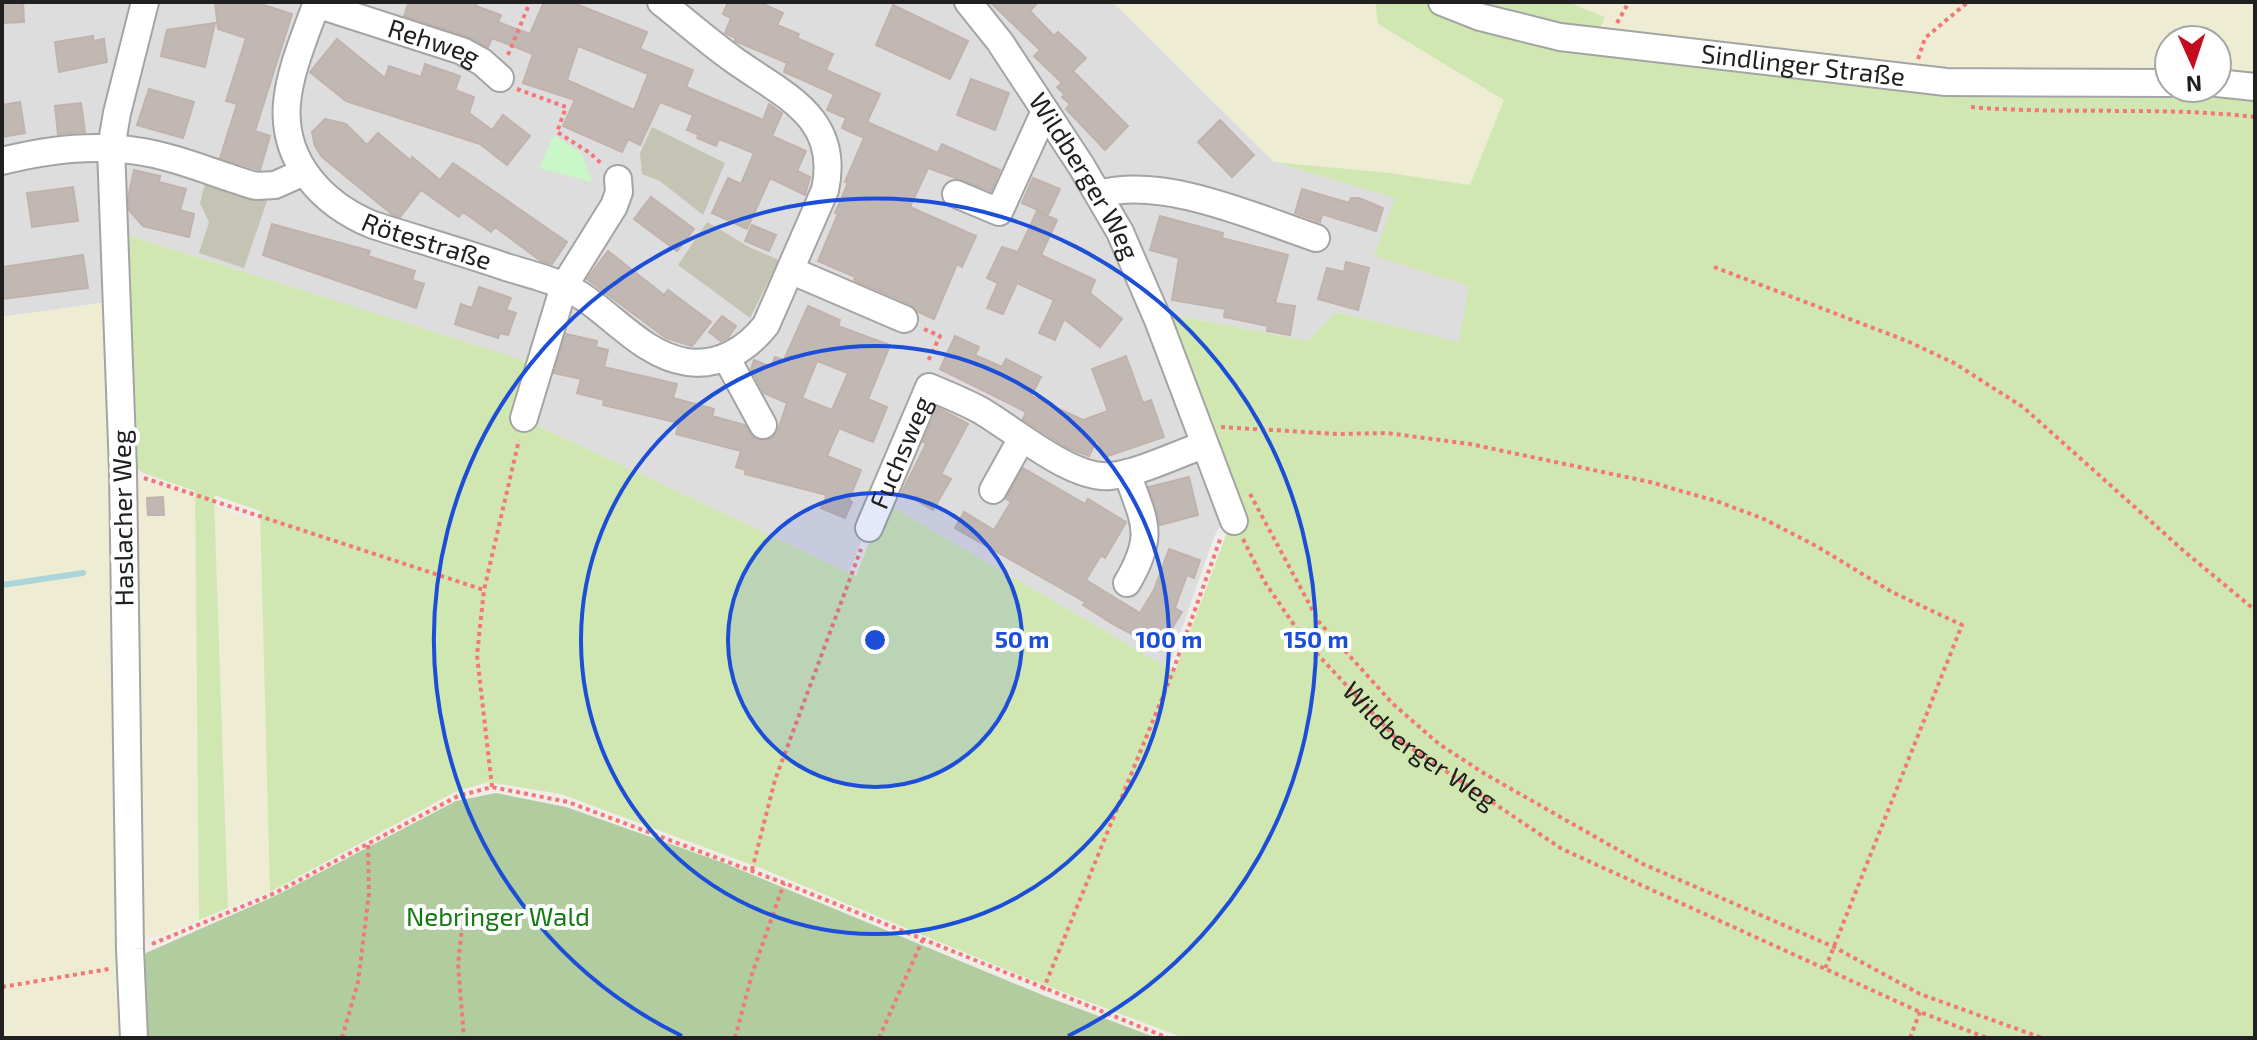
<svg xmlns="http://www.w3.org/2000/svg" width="2257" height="1040" font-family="'Exo 2',sans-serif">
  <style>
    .residential { fill: #deddde }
    .construction { fill: #c5c3b3 }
    .farmland { fill: #eeedd4 }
    .grass { fill: #d1e7b1 }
    .forest { fill: #b1cd9f }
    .park { fill: #c9f7c8 }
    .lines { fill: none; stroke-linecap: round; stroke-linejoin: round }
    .stream { stroke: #abd5db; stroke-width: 6 }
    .building { fill: #c1b8b4; stroke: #c1b2ab; stroke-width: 2; fill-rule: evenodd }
    .minor-casing { stroke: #a4a4a4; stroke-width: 30 }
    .path { stroke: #f27777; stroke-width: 4; stroke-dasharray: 4 4; stroke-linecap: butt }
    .minor { stroke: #fff; stroke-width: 26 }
    .ring { fill: none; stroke: #1d4ed8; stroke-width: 4 }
    .labels { text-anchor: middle; stroke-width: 8; stroke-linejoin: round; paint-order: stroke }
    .street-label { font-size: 26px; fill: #202020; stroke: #fff }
    .park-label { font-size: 26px; fill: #147b12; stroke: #fff }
    .centre { fill: #1d4ed8; stroke: #fff; stroke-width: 4 }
    .ring-label { font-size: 24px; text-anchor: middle; font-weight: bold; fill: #1d4ed8; stroke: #fff; stroke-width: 8; stroke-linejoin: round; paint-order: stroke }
  </style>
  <rect width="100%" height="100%" fill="#f0ece8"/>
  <!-- residential -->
  <path class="residential" d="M2,2H1113L1274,162L1396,198L1470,286L1459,343L1337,312L1308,341L1167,314L1224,519L1214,537L1168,668L885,503L877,499L849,573L526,420L534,364L121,233L108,302L2,317Z"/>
  <!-- construction -->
  <path class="construction" d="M652,127L725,163L703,215L660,181L642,174L640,153Z
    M205,183L267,201L244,268L199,253L209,222L200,203Z
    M707,222L749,247L779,260L750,318L678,265Z"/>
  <!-- farmland -->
  <path class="farmland" d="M1113,2H1375L1379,24L1504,100L1470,186L1390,173L1274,162Z
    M1568,2H2255V79L2217,75V40H2169V74H1946L1597,36Z
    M108,302L128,1038H2V317Z
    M143,480L195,496L199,920L160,936L146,937L138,930L135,481Z
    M214,505L260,523L270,892L228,908Z"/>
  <!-- grass -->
  <path class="grass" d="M1375,2H1424L1478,23L2131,90L2219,91L2255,95V1038H1184L1034,981L763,869L561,794L488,782L455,792L270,892L260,511L214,495L228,908L199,920L195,491L143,473L130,464L121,233L535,364L526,420L856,576L885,503L1175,672L1238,503L1167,314L1308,341L1336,312L1459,342L1469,286L1374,256L1395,198L1274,162L1390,173L1470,185L1504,100L1378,24Z
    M1464,2H1568L1605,17L1597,36Z"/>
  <!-- forest -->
  <path class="forest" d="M496,793L566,807L724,863L1040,994L1157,1038H142L139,970L146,953L277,895L456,801Z"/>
  <!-- park -->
  <path class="park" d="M554,135L582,154L592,182L539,168Z"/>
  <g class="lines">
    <!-- stream -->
    <path class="stream" d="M2,585L83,573"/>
  </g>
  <!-- building -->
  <path class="building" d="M2,2H23L24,22L2,23Z
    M215,2H254L292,14L255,131L270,136L260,170L220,158L237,104L226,101L246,38L218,29Z
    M409,2H477L476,6L501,15L498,22L530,34L544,2H571L647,32L640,49L693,70L686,87L763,120L769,104L782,113L772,136L806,151L797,171L810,177L805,195L770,178L747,229L712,213L728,178L741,184L754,153L719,139L716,146L697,138L699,135L687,130L693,115L660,102L640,145L628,139L622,152L563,126L575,100L523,83L533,54L492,38L488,47L467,36L404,16ZM578,46L648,74L634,110L567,80Z
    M728,2H759L783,13L777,25L799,34L797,38L833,54L826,70L880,94L867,122L938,153L942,144L1000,170L991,191L928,168L910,207L976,236L962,267L957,264L934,319L918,312L910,304L854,280L855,277L818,261L838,214L835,213L848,183L845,182L864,138L842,128L846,118L827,110L834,94L784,72L787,63L735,41V38L725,33L731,18L723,14Z
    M990,2H1038L1030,11L1054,36L1058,32L1086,58L1073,71L1128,126L1105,150L1066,109L1070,104L1062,97L1065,95L1057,87L1062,83L1034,56L1040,50Z
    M893,5L968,41L950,79L876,45Z
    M215,23L205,67L161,56L167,30Z
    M93,36V41L104,39L107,62L59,72L55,42Z
    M337,39L385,78L389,66L421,77L425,64L460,76L455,90L474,97L469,113L492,130L503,115L530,136L507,165L480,144L346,101L310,72Z
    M971,79L1009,93L995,130L957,115Z
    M149,89L194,102L183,138L137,125Z
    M20,102L25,133L2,137V105Z
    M81,103L85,132L58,134L55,106Z
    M325,119L346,124L367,145L378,133L411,161L412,157L440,180L453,163L567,242L552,264L541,261L495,227L491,232L463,212L459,217L421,190L400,217L393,215L322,157L315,146L312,132Z
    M1220,120L1254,155L1232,177L1198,142Z
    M134,170L160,176L159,182L186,189L180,210L194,214L189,237L143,226L129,210V193Z
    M1033,178L1060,189L1048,215L1022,203Z
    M73,187L78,221L32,227L27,193Z
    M1302,189L1349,203L1351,198H1359L1383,208L1376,231L1322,214L1320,222L1295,213Z
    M651,197L694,229L677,251L634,219Z
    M1037,211L1057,220L1041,255L1095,280L1090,293L1122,319L1100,347L1064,319L1055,340L1039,333L1054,300L1017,283L1003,314L987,308L998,283L987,278L1002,247L1018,252Z
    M1160,216L1223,233L1222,238L1288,255L1275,303L1295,306L1290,335L1267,331L1268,326L1224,317L1225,309L1172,300L1179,258L1150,250Z
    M272,224L370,251L368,256L415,271L412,280L424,284L416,308L263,255Z
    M752,225L776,235L769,251L745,241Z
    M608,251L664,295L668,290L711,322L692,346L666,338L587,279Z
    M83,255L88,288L2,299V267Z
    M1346,262L1369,268L1358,310L1318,299L1327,268L1344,272Z
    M479,287L511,298L506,310L516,313L508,335L500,333L498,338L455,324L461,304L472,308Z
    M808,306L840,320L838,326L890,345L868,399L887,407L873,442L839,428L827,456L861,470L849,500L852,502L845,518L821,508L827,495L745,474L746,470L736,467L741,451L676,434L679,423L603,405L604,400L577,393L581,379L554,373L566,334L597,341L596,347L608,350L604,367L677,384L673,398L714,409L712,416L745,425L755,439H770L777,433L787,403L764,393L751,369L754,360L771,367L775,357L784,360ZM817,361L848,373L832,410L802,398Z
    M722,316L736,326L728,338L721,341L709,332Z
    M955,336L979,347L975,355L1002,367L1006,359L1041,377L1031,396L1083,420L1108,411L1092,369L1126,356L1143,403L1151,400L1164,437L1105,457L1097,439L1089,456L1068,448L1023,419L1026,412L940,369Z
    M938,408L968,424L941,474L951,479L933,510L902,492L926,444L923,442Z
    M1023,468L1085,504L1088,499L1126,522L1105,558L1101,555L1086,580L1140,613L1154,590L1169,549L1200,560L1194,578L1187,575L1175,608L1182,612L1159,649L1111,623L1083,605L1085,602L955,528L964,512L994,530L1011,502L1006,499Z
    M1189,477L1198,515L1160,525L1149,487Z
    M163,497L164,515H148L147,498Z"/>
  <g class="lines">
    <!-- minor casing -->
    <g class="minor-casing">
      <g id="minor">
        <path id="s2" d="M317,2C306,34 290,69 287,103C282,161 322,204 373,225C417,239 462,252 506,267C525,273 546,278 564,286C607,306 639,355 687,362C719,367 747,349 766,325L825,190C841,117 783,95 734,60C709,42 685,21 661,2"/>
        <path id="s3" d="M968,2L1000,42L1082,167L1120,232L1158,320L1234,521"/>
        <path id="s4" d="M1442,2L1480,17L1560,37L1946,82L2169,83"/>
        <path id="s5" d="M316,4L462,51L482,62L500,78"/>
        <path d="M2217,83L2255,87"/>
        <path d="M2,161C45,150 93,144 137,151C178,157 217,175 256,186L275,185L304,172"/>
        <path d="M956,194L999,212L1045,111"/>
        <path d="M1099,194C1164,176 1254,217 1316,238"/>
        <path d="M790,270L904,319"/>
        <path d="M726,357L763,425"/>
        <path d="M524,418L564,286L614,206L619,192L618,179"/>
        <path d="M1127,473C1144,522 1156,534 1127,583"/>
        <path d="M993,490L1022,438"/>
        <path id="s6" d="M869,528L929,387C946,394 963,401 980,410C1013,429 1072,480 1110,476C1137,474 1177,454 1204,445"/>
        <path d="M134,1038L130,949L123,471L111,148L117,113L145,2"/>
      </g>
    </g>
    <!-- path -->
    <g class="path">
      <path d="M1617,23L1629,2"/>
      <path d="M508,55L530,2"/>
      <path d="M1918,59L1925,38L1968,2"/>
      <path d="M517,89L566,107L557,132L590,153L603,165"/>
      <path d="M1971,107C2066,115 2161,106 2255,117"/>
      <path d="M1714,267L1907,341L1954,363L2023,407L2185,552L2255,610"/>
      <path d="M924,329L940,336L927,363"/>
      <path d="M1221,427L1338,434L1387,433L1470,444L1650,482L1716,501L1764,519L1818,547L1892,592L1962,625L1825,969"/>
      <path d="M144,478L484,590"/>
      <path d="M1250,494L1319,622L1393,704L1439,744L1485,774L1643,864L1834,947L1920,994L2042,1038"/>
      <path id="s1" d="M1243,539L1264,581L1305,641L1395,737L1562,849L1920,1012L1987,1038"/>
      <path d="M492,787L477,655L484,590L519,440"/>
      <path d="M752,870L775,780L861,549"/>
      <path d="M464,909L458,964L464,1038"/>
      <path d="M152,944L275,893L458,796L492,787L568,802L784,883L1168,1038"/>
      <path d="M2,987L109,969"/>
      <path d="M1043,990L1172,674L1221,537"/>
      <path d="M342,1038L358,982L369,894L368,843"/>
      <path d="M735,1038L752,974L784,883"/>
      <path d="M879,1038L923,939"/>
      <path d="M1910,1038L1920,1012"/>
    </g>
    <!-- minor -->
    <use href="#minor" class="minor"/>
  </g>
  <!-- distance rings -->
  <circle cx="875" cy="640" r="147" fill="#1d4ed8" fill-opacity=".12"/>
  <g class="ring">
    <circle cx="875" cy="640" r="147"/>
    <circle cx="875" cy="640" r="294"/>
    <path d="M682 1036A441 441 0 1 1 1068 1036"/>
  </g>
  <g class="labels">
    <!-- street labels -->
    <g class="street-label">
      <text dy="9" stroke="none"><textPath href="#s5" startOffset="124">Rehweg</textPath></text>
      <text dy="9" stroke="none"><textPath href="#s4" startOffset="368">Sindlinger Straße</textPath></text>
      <text dy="9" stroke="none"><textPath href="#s3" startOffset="210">Wildberger Weg</textPath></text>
      <text dy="9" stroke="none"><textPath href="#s2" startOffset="322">Rötestraße</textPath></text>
      <text dy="9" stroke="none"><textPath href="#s6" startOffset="82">Fuchsweg</textPath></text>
      <text transform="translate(123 518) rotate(-91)" y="9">Haslacher Weg</text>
      <text dy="9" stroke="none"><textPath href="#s1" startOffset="276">Wildberger Weg</textPath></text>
    </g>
    <!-- park labels -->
    <g class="park-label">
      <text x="498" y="926">Nebringer Wald</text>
    </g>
  </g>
  <circle cx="875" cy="640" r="12" class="centre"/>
  <g class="ring-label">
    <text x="1022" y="648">50 m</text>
    <text x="1169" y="648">100 m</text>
    <text x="1316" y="648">150 m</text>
  </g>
  <!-- border -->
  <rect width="2257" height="1040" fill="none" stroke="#202020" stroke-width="8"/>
  <!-- north arrow -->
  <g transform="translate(2193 64) rotate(177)"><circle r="38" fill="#ffffff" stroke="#a6a6a6" stroke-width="2"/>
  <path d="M0-6L14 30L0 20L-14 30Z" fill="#c50b1e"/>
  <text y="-12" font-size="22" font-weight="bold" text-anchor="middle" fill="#202020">N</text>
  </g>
</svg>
